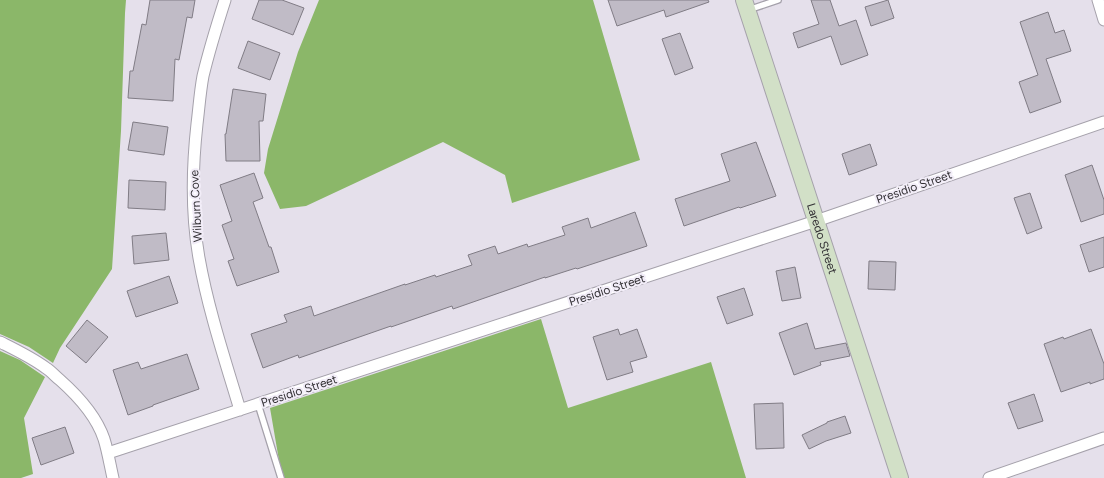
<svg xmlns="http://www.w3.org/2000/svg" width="1104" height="478" font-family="Figtree,sans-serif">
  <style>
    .forest { fill: #8bb769 }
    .building { fill: #c0bbc6; stroke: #807c85 }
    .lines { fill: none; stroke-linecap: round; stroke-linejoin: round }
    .lane-casing { stroke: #a5a1ab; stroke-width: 8 }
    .street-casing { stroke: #a5a1ab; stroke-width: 13 }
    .secondary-casing { stroke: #a5a1ab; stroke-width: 18 }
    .lane { stroke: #fff; stroke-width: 5.5 }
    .street { stroke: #fff; stroke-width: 11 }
    .secondary { stroke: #d2e0c7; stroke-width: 16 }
    .labels { text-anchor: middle; stroke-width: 4; stroke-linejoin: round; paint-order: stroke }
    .street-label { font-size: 12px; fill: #333135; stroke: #f2edf8 }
  </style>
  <rect width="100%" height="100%" fill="#e5e0eb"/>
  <!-- forest -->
  <path class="forest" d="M0,0H126L125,13L121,131L112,269L60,348L53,363L29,347L0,334Z
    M319,0H593L640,160L512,203L505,175L443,142L306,206L280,209L264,173L268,149L298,52Z
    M541,319L568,408L711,362L746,478H282L270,408Z
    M0,351L20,360L45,377L24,418L33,474L21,478H0Z"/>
  <!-- building -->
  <path class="building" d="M150,0H195L192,18L187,17L179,60L175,59L173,101L128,98L130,71H133L142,24L146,25Z
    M259,0H282L304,8L293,35L252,19Z
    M608,0H708L709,2L666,17L664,10L617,26Z
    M811,0H830L839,26L856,20L868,55L841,65L831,36L798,48L793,33L819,24Z
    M888,0L894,18L871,26L865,7Z
    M1048,12L1055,33L1064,30L1071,51L1046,59L1061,102L1030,113L1019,82L1038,75L1020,22Z
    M680,33L693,68L675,75L662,39Z
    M248,41L280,53L270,80L238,68Z
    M233,89L266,94L263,121H259L260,161H226L225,134H226Z
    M133,122L168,127L164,155L128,150Z
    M756,142L776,196L740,208L739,207L684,226L675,199L730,181L721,154Z
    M870,144L877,165L849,175L842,154Z
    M1092,165L1104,200V214L1081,222L1065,175Z
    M254,173L263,198L253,202L269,247H271L279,272L237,286L228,261L234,259L222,225L232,221L220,185Z
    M129,180L166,182L165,210L128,208Z
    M1030,193L1042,228L1027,234L1014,198Z
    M635,212L647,246L577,269L576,268L545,278V277L453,309L452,306L391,327V326L299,358L298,355L263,368L251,334L287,322L284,315L311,306L314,316L405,284V285L435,275L436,277L472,265L468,255L495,246L498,254L527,244L528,247L565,235L562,227L588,218L591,228Z
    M166,233L169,260L134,264L132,236Z
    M1104,237V267L1089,272L1080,245Z
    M869,261L896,262L895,290L868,289Z
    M795,267L801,298L782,301L776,271Z
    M169,276L178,303L136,317L127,291Z
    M744,288L753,315L727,324L717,297Z
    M87,320L108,337L86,363L66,346Z
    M807,323L815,349L846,343L850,356L820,362L821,365L794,375L779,333Z
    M618,329L620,335L637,329L647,357L630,362L633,372L607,380L593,337Z
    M1091,329L1104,364V379L1090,384V382L1061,392L1044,344L1063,337L1064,339Z
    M187,354L199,389L153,405V406L128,415L113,370L138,362L141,369Z
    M1034,394L1043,421L1018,429L1008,403Z
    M783,403L784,448L756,449L754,404Z
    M845,416L851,433L826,441L809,449L802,435L827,423V422Z
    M65,427L74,453L41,465L32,438Z"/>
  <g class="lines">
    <!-- lane casing -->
    <g class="lane-casing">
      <path id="lane" d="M748,10L778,0
        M258,404L281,478"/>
    </g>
    <!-- street casing -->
    <g class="street-casing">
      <path id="street" d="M225,0C217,25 209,51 203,76C200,92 199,108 197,124C192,169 191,213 199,258C208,309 225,360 240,410
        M1098,0L1104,20
        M0,342C16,350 31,357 46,368C51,371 55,376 60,380C78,396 96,415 104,439C108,452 110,465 113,478
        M108,453L816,221L1104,122
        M989,478L1104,438"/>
    </g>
    <!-- secondary casing -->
    <g class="secondary-casing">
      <g id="secondary">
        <path id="s1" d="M744,0L900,478"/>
      </g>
    </g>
    <!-- lane -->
    <use href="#lane" class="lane"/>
    <!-- street -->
    <use href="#street" class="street"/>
    <!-- secondary -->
    <use href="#secondary" class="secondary"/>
  </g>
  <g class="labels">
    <!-- street labels -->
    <g class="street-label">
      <text transform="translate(914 187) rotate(-19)" y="4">Presidio Street</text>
      <text transform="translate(196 206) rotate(-93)" y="4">Wilburn Cove</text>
      <text dy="4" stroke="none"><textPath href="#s1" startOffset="251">Laredo Street</textPath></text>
      <text transform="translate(607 290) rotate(-18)" y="4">Presidio Street</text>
      <text transform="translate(299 391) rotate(-18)" y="4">Presidio Street</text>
    </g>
  </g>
</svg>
